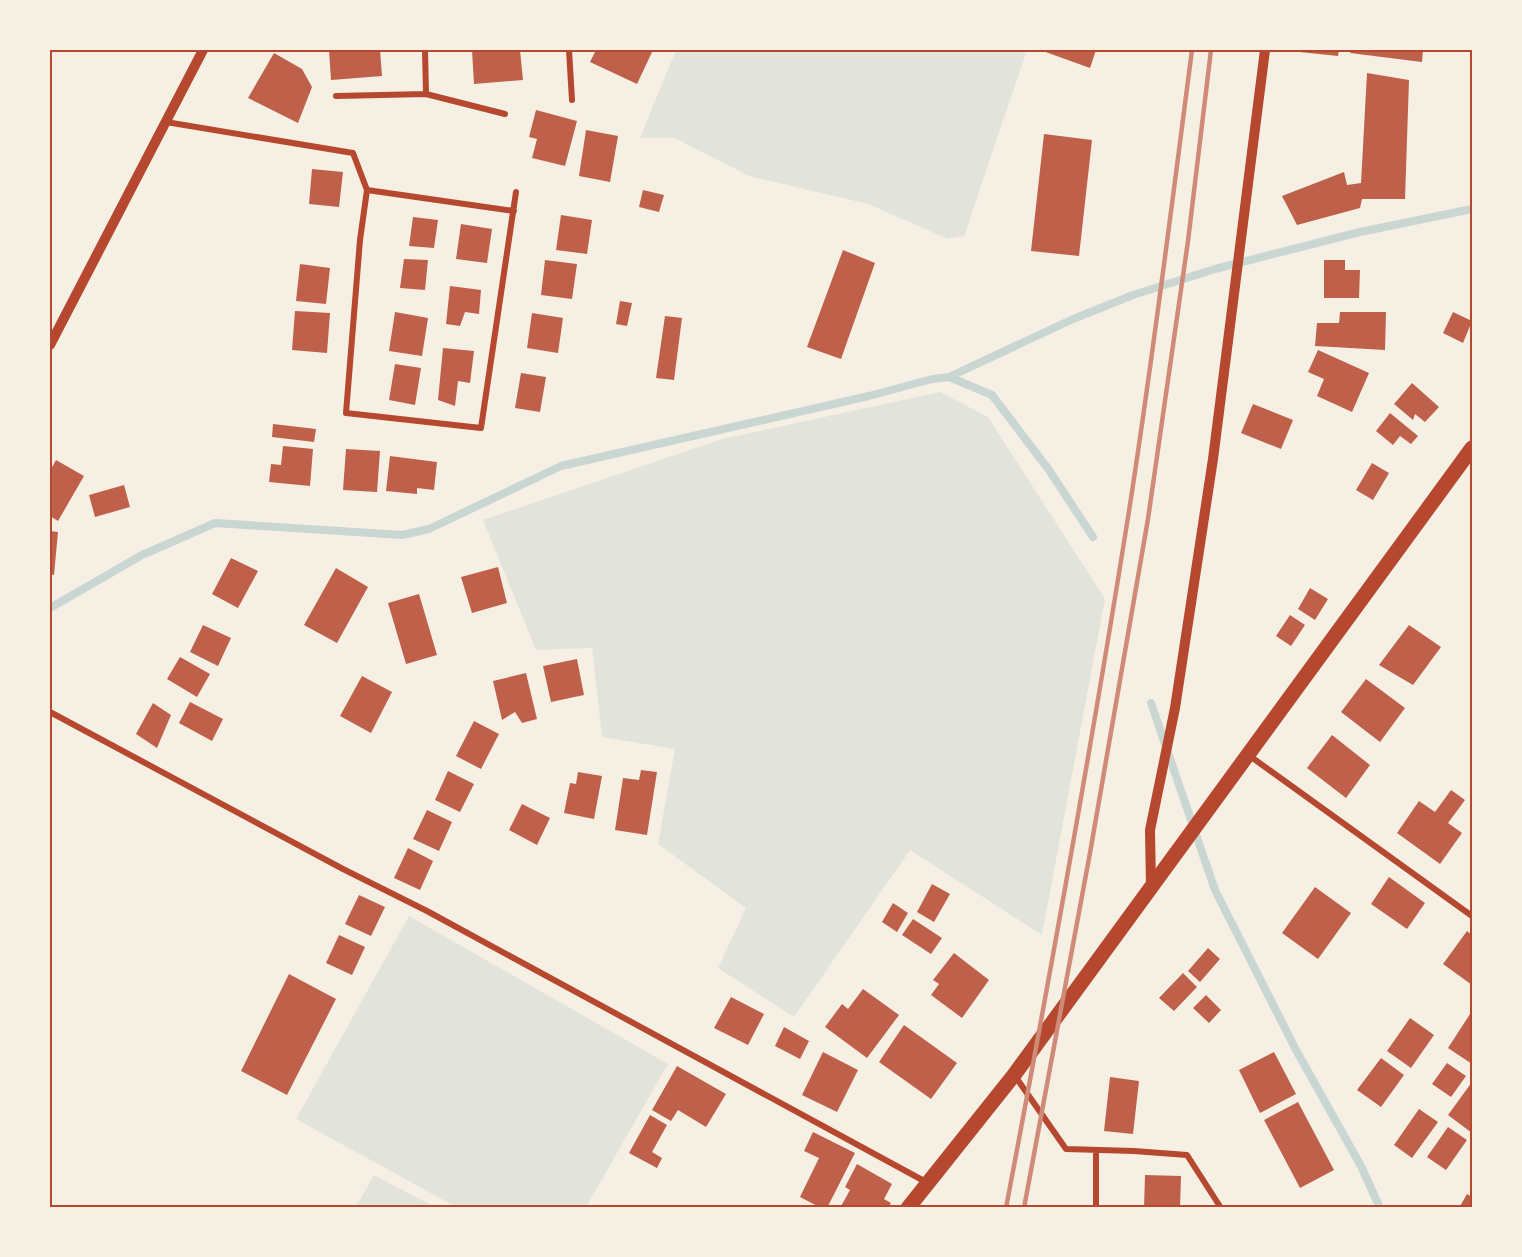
<svg xmlns="http://www.w3.org/2000/svg" width="1522" height="1257" font-family="'Public Sans',sans-serif">
  <style>
    .green { fill: #e2e4dc }
    .lines { fill: none; stroke-linecap: round; stroke-linejoin: round }
    .stream { stroke: #c9d6d2; stroke-width: 8 }
    .building { fill: #bf614a }
    .minor { stroke: #b5482f; stroke-width: 6 }
    .tertiary { stroke: #b5482f; stroke-width: 10 }
    .primary { stroke: #b5482f; stroke-width: 15 }
    .rail { stroke: #cf8b77; stroke-width: 4.5 }
    .neatline { fill: none; stroke: #b5482f; stroke-width: 2 }
  </style>
  <rect width="100%" height="100%" fill="#f6efe4"/>
  <!-- green -->
  <path class="green" d="M676,50H1027L964,236L948,239L868,204L749,176L675,138H640Z
    M940,392L988,417L1105,599L1042,935L910,850L794,1017L718,968L746,908L658,844L675,749L602,737L592,648L536,650L483,520L722,439Z
    M409,916L668,1064L586,1207H456L296,1119Z
    M374,1175L435,1207H356Z"/>
  <g class="lines">
    <!-- stream -->
    <path class="stream" d="M949,377L992,395L1049,470L1093,537
      M50,608L142,555L215,523L402,535L429,529L561,466L869,396L932,379L949,377L1073,319L1133,295L1215,269L1360,232L1472,209
      M1151,703L1215,890L1296,1050L1361,1166L1380,1208"/>
  </g>
  <!-- building -->
  <path class="building" d="M329,50H380L382,76L331,80Z
    M472,50H520L523,80L474,84Z
    M596,50H653L637,84L590,62Z
    M1040,50H1096L1090,68Z
    M1290,50H1339L1338,56L1290,51Z
    M1351,50H1423L1422,62L1350,53Z
    M274,53L302,69L312,87L298,123L248,98Z
    M1367,73L1409,80L1405,199H1362L1360,208L1297,225L1282,196L1344,172L1347,185L1361,183Z
    M536,110L577,121L565,166L532,158L537,139L529,137Z
    M586,130L618,136L610,182L579,176Z
    M1044,134L1092,140L1079,256L1031,251Z
    M312,169L343,172L339,207L309,204Z
    M643,190L664,195L659,212L639,207Z
    M561,215L592,220L587,254L556,250Z
    M413,217L438,220L434,248L409,246Z
    M461,224L492,229L487,263L456,259Z
    M843,250L875,263L841,359L807,347Z
    M404,259L428,260L425,290L400,288Z
    M545,260L577,264L572,299L541,295Z
    M1324,260H1345V270H1360L1359,298H1324Z
    M300,264L330,268L326,304L296,301Z
    M450,286L481,290L479,314L465,312L460,326L446,324Z
    M620,301L632,303L627,326L616,324Z
    M295,311L330,313L327,353L292,350Z
    M395,312L428,318L422,356L389,351Z
    M1340,312H1386L1385,350L1315,346L1317,323H1339Z
    M1453,312L1472,321L1463,343L1443,333Z
    M532,313L563,318L558,353L527,348Z
    M665,316L682,318L674,380L656,378Z
    M443,348L474,351L470,383L458,381L455,406L438,400Z
    M1318,350L1369,373L1352,412L1317,396L1324,379L1308,372Z
    M395,364L421,368L415,405L389,400Z
    M521,373L546,377L540,412L515,408Z
    M1412,383L1439,407L1425,422L1415,414L1413,420L1394,404Z
    M1253,404L1293,420L1281,449L1241,433Z
    M1390,413L1418,436L1411,444L1400,436L1393,445L1376,431Z
    M273,424L316,429L314,442L272,437Z
    M283,446L313,449L310,486L269,482L271,464L281,465Z
    M346,449L380,451L377,492L343,490Z
    M390,456L437,462L434,490L417,488V494L386,491Z
    M56,460L84,476L58,521L50,516V471Z
    M1372,463L1389,473L1373,500L1356,490Z
    M124,485L130,507L95,517L89,495Z
    M50,531L58,532L54,575L50,574Z
    M231,558L258,571L238,608L212,594Z
    M498,567L507,603L472,613L461,577Z
    M336,568L368,587L337,643L304,625Z
    M1310,588L1328,599L1315,620L1298,609Z
    M419,594L437,655L406,664L388,603Z
    M1290,615L1305,625L1291,646L1276,636Z
    M203,625L231,638L218,666L190,652Z
    M1409,625L1441,647L1413,685L1379,665Z
    M180,657L210,674L197,697L167,679Z
    M577,659L584,695L551,702L543,666Z
    M526,673L537,719L522,723L515,712L502,720L493,681Z
    M362,676L392,692L371,733L340,716Z
    M1366,679L1405,708L1380,742L1341,712Z
    M190,702L223,719L212,741L179,723Z
    M153,703L171,715L157,748L136,734Z
    M474,721L499,734L481,769L456,756Z
    M1332,735L1370,765L1346,798L1307,768Z
    M641,770L657,772L647,835L615,830L623,778L639,780Z
    M448,771L474,784L460,812L435,800Z
    M578,772L602,776L594,819L564,813L570,783L576,784Z
    M1451,790L1465,800L1448,823L1462,833L1440,864L1397,833L1419,801L1435,812Z
    M522,804L550,818L537,845L509,830Z
    M427,810L452,822L439,851L413,839Z
    M408,848L433,861L420,890L394,878Z
    M1389,877L1425,903L1407,929L1371,904Z
    M932,884L950,894L934,922L917,912Z
    M1315,887L1351,913L1318,959L1282,933Z
    M359,895L385,907L371,936L345,924Z
    M893,903L908,913L897,932L882,922Z
    M913,919L942,938L931,954L902,935Z
    M1467,931L1472,935V985L1443,964Z
    M339,935L365,947L352,975L326,963Z
    M1208,948L1220,959L1200,982L1188,971Z
    M954,953L989,980L962,1018L931,995L939,984L933,980Z
    M1183,973L1197,987L1174,1011L1159,998Z
    M289,974L336,999L287,1095L241,1071Z
    M863,989L899,1015L867,1058L825,1027L842,1004L848,1009Z
    M1206,995L1221,1010L1209,1023L1193,1008Z
    M731,997L764,1014L748,1045L714,1028Z
    M1472,1011V1064L1448,1048Z
    M1410,1018L1434,1035L1411,1068L1387,1051Z
    M904,1025L957,1063L931,1099L879,1062Z
    M784,1027L809,1041L800,1059L775,1046Z
    M823,1052L858,1070L837,1112L802,1095Z
    M1274,1052L1296,1094L1260,1113L1239,1070Z
    M1381,1058L1404,1075L1381,1107L1357,1090Z
    M1447,1063L1466,1076L1451,1097L1432,1084Z
    M677,1066L726,1094L706,1127L678,1110L671,1121L652,1110Z
    M1110,1077L1139,1081L1133,1134L1104,1131Z
    M1472,1082V1133L1448,1115Z
    M1298,1102L1334,1170L1300,1188L1264,1120Z
    M1419,1109L1438,1122L1412,1158L1394,1145Z
    M650,1115L667,1125L652,1152L662,1158L657,1168L629,1153Z
    M1448,1127L1467,1140L1446,1170L1427,1157Z
    M813,1132L855,1153L827,1208H821L800,1197L819,1158L804,1151Z
    M857,1164L892,1184L884,1199L891,1203L888,1208H840L850,1190L845,1187Z
    M1145,1175L1181,1176L1180,1208H1144Z
    M1467,1194L1472,1197V1208H1459Z"/>
  <g class="lines">
    <!-- minor -->
    <path class="minor" d="M425,50L426,94L505,114
      M569,50L572,100
      M336,96L426,94
      M166,122L353,153L367,190L360,240L346,413L481,428L516,192
      M367,190L514,211
      M50,712L343,869L427,911L926,1182
      M1247,754L1472,916
      M1015,1076L1066,1149L1134,1151L1187,1155L1221,1208
      M1096,1150V1208"/>
    <!-- tertiary -->
    <path class="tertiary" d="M50,345L203,50
      M1151,887L1150,830L1175,708L1213,459L1265,50"/>
    <!-- primary -->
    <path class="primary" d="M908,1208L1014,1075L1472,448"/>
    <!-- rail -->
    <path class="rail" d="M1006,1208C1050,976 1092,744 1129,511C1153,358 1172,203 1192,50
      M1024,1208L1090,853L1148,519L1188,241L1211,50"/>
  </g>
  <!-- border -->
  <rect width="1522" height="1257" fill="none" stroke="#f6efe4" stroke-width="102"/>
  <rect x="51" y="51" width="1420" height="1155" class="neatline"/>
</svg>
